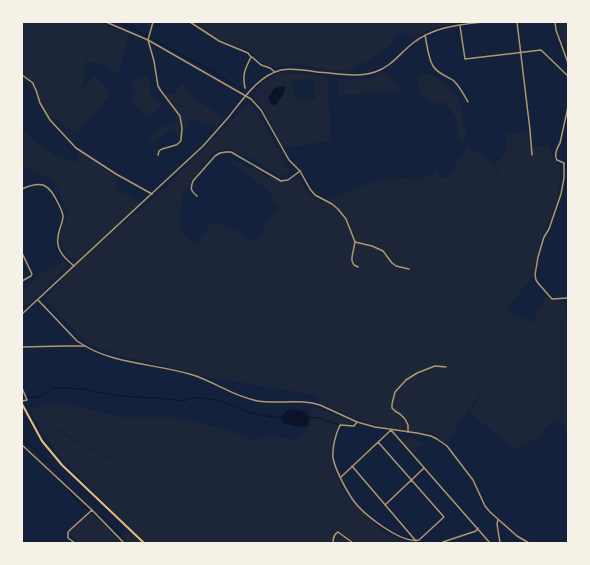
<svg xmlns="http://www.w3.org/2000/svg" width="590" height="565" font-family="'Noto Sans',sans-serif">
  <style>
    .green { fill: #1d2539; fill-rule: evenodd }
    .water { fill: #0b132b }
    .lines { fill: none; stroke-linecap: round; stroke-linejoin: round }
    .stream { stroke: #0b132b; stroke-width: 1 }
    .minor { stroke: #b1986c; stroke-width: 1.5 }
    .tertiary { stroke: #b1986c; stroke-width: 1.5 }
    .secondary { stroke: #e5c07b; stroke-width: 2 }
  </style>
  <rect width="100%" height="100%" fill="#14213d"/>
  <!-- green -->
  <path class="green" d="M22,22H75L79,27L84,22H101L108,26L129,35L119,73L117,74L95,62L87,63V58L85,59L84,82L81,91L94,76L112,93L76,134L55,118L50,120L42,103L25,78L22,75Z
    M195,22H462C450,24 445,25 433,29C426,32 421,33 415,38L399,32L391,44L368,61L353,67V71H347L326,70L298,64L280,67H273L261,61L251,51L209,35Z
    M558,22H568V55L558,28Z
    M385,72L402,91L339,95V79H367Z
    M280,73L313,74L328,78L330,141L283,148C275,129 266,112 254,95L262,82ZM314,79L315,100L296,101L293,93L292,82Z
    M431,74L451,88L457,97L461,105L463,122L467,132L464,141L458,138L456,118L445,102L437,104L421,95L417,76Z
    M148,75L151,96L161,105L149,118L130,101L137,93L130,86L134,80Z
    M183,83L195,99L223,117L217,127L191,118L180,142L174,128L155,141L149,142L152,133L165,126L177,121L171,105L164,95L174,94Z
    M248,103L254,108L266,128L290,172L280,176L253,159L229,149L218,150L213,153L182,195L179,227L190,241L197,244L211,222C229,226 240,232 254,242L277,209L289,208L279,207L266,188L232,164L230,159C249,166 267,177 286,183L299,178L308,194L320,203L381,179L414,178L415,182L438,171L439,178L448,177L468,146L492,163L500,183L495,165L506,153L507,134L529,132V147L550,146L553,159L561,165L557,201L542,237L532,278L505,310L536,323V311L546,297L564,303L568,322V438L564,424L553,420L539,437L514,449L470,413L485,387L505,381L484,387L446,443L432,433L388,428L370,424L322,404L316,395L201,376L164,365L125,357L87,344L46,300L77,258L72,259C66,253 59,244 60,236C61,229 66,220 68,214L59,192L52,180L22,166V126L29,137L54,155L76,163L80,152L116,177L115,189L142,203L112,229V231L125,223L167,186Z
    M64,262L66,267L31,302L22,306V289L25,290L41,273Z
    M57,402L121,417H172L228,430L254,440L271,436L295,440L311,425V406L355,422L348,425L338,424L332,439L331,457L338,480L344,493L384,533L410,543H80L68,532L89,512L117,536L130,530L139,529H129L58,454L34,419L31,408ZM46,425L59,430L139,474L128,469Z
    M410,436L425,443L414,453L404,442Z"/>
  <!-- water -->
  <path class="water" d="M281,86H285L284,93L277,104L272,105L268,98L274,89Z
    M290,409C303,410 310,410 308,425L300,427L283,423L279,417Z"/>
  <g class="lines">
    <!-- stream -->
    <path class="stream" d="M118,22L133,29L201,65L237,86
      M22,397C35,399 43,398 52,388H64L82,389L121,396L169,399L184,401L192,398H201L218,400L251,413L279,418
      M308,417L319,418L340,425
      M22,440L29,444L48,462L65,480L70,492L79,503L90,511
      M97,514L102,516L128,543"/>
    <!-- minor -->
    <path class="minor" d="M153,22L148,40L154,61L158,86L161,91L180,116L182,128L181,140L180,142L176,145L162,149L159,151L158,155
      M190,22L219,41L248,53L251,57C245,69 242,75 245,88
      M517,22L530,130L532,155
      M555,22L556,30L568,63
      M460,26L465,59L541,50L568,76
      M252,57L261,65L270,68L275,72
      M22,75L33,83L34,86L36,90L40,103L50,120L76,148L116,174L152,194
      M568,107L560,143C557,148 554,155 557,160L564,163V178L561,194L549,229L544,237L538,257L535,275L536,280L538,283L552,299L568,298
      M22,189C42,180 49,184 58,203C60,207 63,212 63,217C62,227 56,233 58,244C59,253 67,260 74,266
      M197,196C191,191 190,189 193,181L215,156L220,153L226,152H231L281,181L288,180L300,171
      M355,242L372,246L383,251L392,263L396,266L409,269
      M22,253L32,274L31,276L22,281
      M22,347L64,346H85
      M22,388L27,400L22,401
      M357,422L354,426L340,425C335,436 332,446 333,458C335,469 346,490 353,500C363,514 401,544 419,540L444,517L378,442
      M408,432V425L405,419L400,414L395,411L392,408V404L395,392L406,380L417,373L435,366L446,367
      M22,445L92,510L124,543
      M352,466L416,541
      M341,477L391,430L490,543
      M385,505L424,468
      M498,520L497,524L500,543
      M75,543L68,538V532L71,529L92,510
      M333,543C333,539 334,534 338,532L353,543
      M443,543V542L476,531L478,528"/>
    <!-- tertiary -->
    <path class="tertiary" d="M106,22L148,40L251,99L261,110L289,160L300,171L310,189L315,195L332,204L338,209L346,219L355,242L352,257V261L354,265L358,267
      M425,35C427,45 428,58 433,66C438,74 447,76 454,81C460,87 464,95 468,102
      M38,300L77,341C111,365 154,363 193,375C215,382 234,397 258,401C275,404 294,400 312,403L320,405L357,422L375,427L417,433L431,436L437,439L447,446L473,480L485,506L490,512L517,536L529,543
      M22,314L203,146C211,137 219,128 227,119C242,101 257,76 281,70C292,68 305,70 317,72C335,73 357,78 375,72C391,67 400,53 413,43C434,27 457,25 482,22"/>
    <!-- secondary -->
    <path class="secondary" d="M22,404L42,441L62,465L144,543"/>
  </g>
  <!-- border -->
  <rect width="590" height="565" fill="none" stroke="#f6f1e7" stroke-width="46"/>
</svg>
